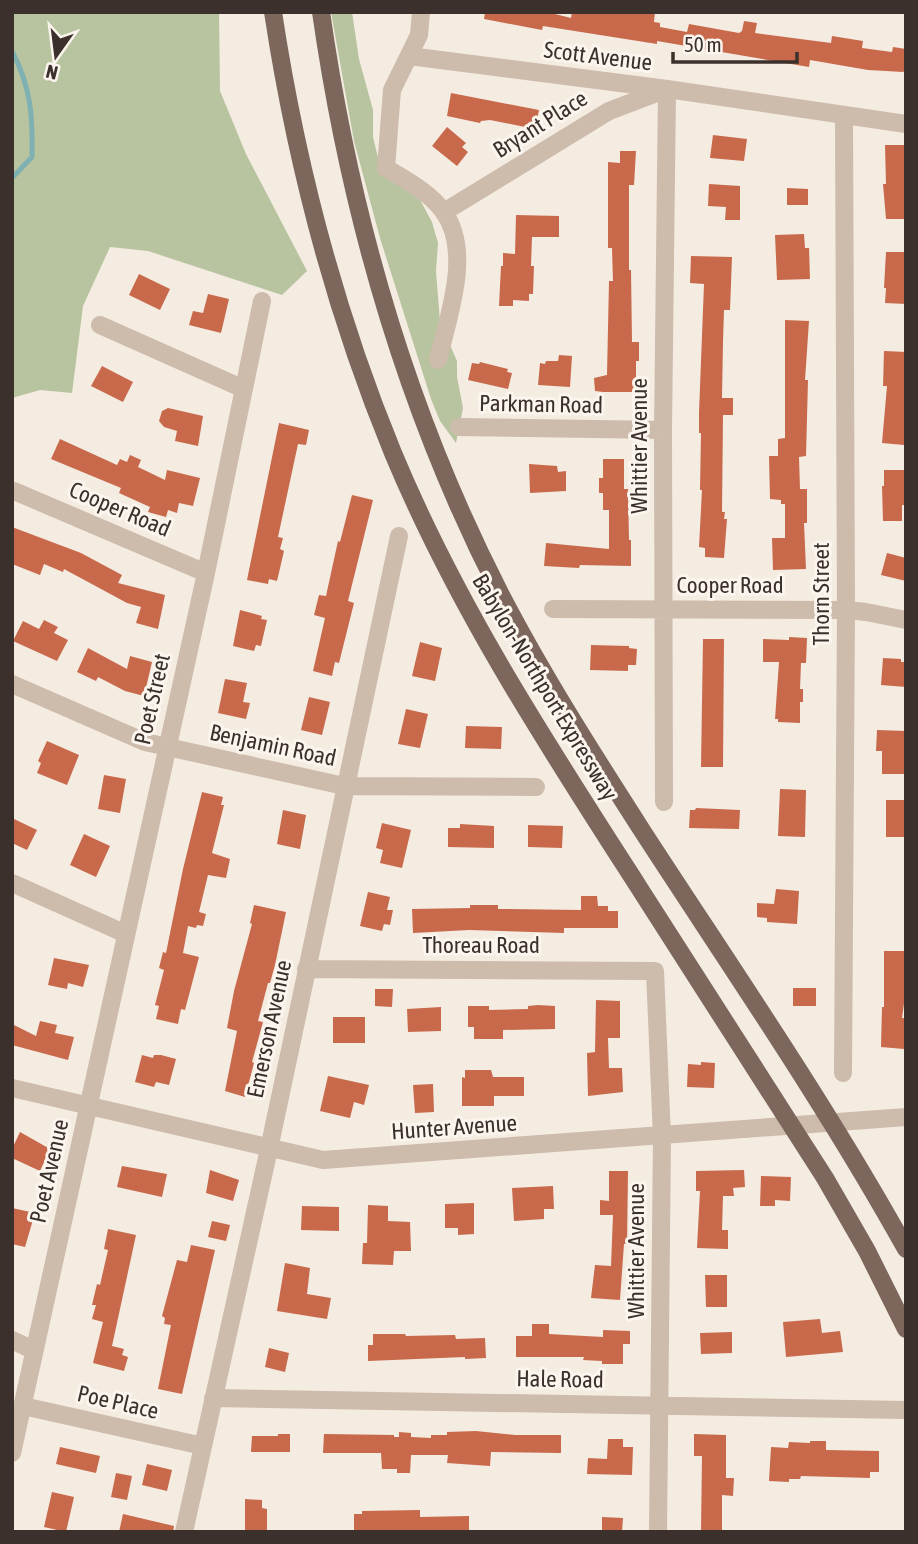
<svg xmlns="http://www.w3.org/2000/svg" width="918" height="1544" font-family="'Asap Condensed',sans-serif">
  <style>
    .green { fill: #b8c4a0 }
    .lines { fill: none; stroke-linecap: round; stroke-linejoin: round }
    .stream { stroke: #7fb0b2; stroke-width: 5 }
    .building { fill: #c8694b }
    .minor { stroke: #cdbbac; stroke-width: 18 }
    .major { stroke: #7d675c; stroke-width: 18 }
    .labels { text-anchor: middle; stroke-width: 6; stroke-linejoin: round; paint-order: stroke }
    .street-label { font-size: 23px; fill: #3b302b; stroke: #fbf5ee }
  </style>
  <rect width="100%" height="100%" fill="#f4ebe1"/>
  <!-- green -->
  <path class="green" d="M12,12H219L220,91L246,154L307,271L282,295L148,251L110,247L83,306L72,393L40,390L12,398Z
    M331,12H352L359,59L373,110V137L379,162L418,196L432,222L438,243L436,271L440,322L457,361V377L463,408L456,443L440,421L431,399L380,238L354,141Z"/>
  <g class="lines">
    <!-- stream -->
    <path class="stream" d="M12,51C31,87 33,117 32,157L12,178"/>
  </g>
  <!-- building -->
  <path class="building" d="M485,12H547L571,18L572,12H655L654,22L660,23V27L687,32L689,24L739,33L742,31L744,21L757,23L755,33L831,43L832,36L863,41L862,48L892,52L893,47L906,49V70L903,72L868,70L810,60L809,67L657,41V44L543,26L542,30L484,19Z
    M451,93L539,110L535,129L490,120L481,121L480,123L447,116Z
    M447,127L466,143L462,147L468,152L457,166L432,146Z
    M713,135L747,139L744,161L710,158Z
    M885,145H906V219H886L883,184H886Z
    M620,151H636L634,185H629V270H631L632,342H639V361H636V392H603L595,391L594,378L607,375L609,281H613L612,248H608V162L620,163Z
    M709,184L740,186V220H725L726,207L708,206Z
    M787,188L808,189V205H787Z
    M516,215L559,216V237H532L531,266H534L533,294H529V301L513,300V306H499L501,266H503V253L515,254Z
    M804,234L805,248H809L810,279L777,280L775,235Z
    M886,252H906V304L885,303L886,288H884Z
    M691,256L732,257L730,310H724L723,342L722,398H733V415H723L722,512H725L724,519H727L724,558L705,557V548L699,547L702,490H700L701,433H699V413L704,284L690,283Z
    M139,274L170,289L160,310L129,295Z
    M208,294L229,299L221,333L189,325L193,311L203,313Z
    M785,320L809,321L805,380H808L806,456L799,457L800,489H807V523H804L806,569L773,570L772,538H785V504H781V500L770,499L769,456H778V439L785,438Z
    M884,351L906,352L904,445L882,443L887,386H883Z
    M559,355L572,356L570,387L538,385L540,363L545,364L546,361H558Z
    M480,362L508,369L507,372L512,373L508,389L468,380L472,363L479,364Z
    M102,366L133,382L123,402L91,386Z
    M168,408L203,416L198,446L175,441L177,431L164,427L159,421L162,411Z
    M279,423L309,430L306,445L298,444L278,537L283,538L280,549L284,551L277,581L269,579L268,584L247,580Z
    M60,439L117,465L120,459L127,462L130,455L141,460L138,467L165,480L167,470L200,478L193,506L179,503L177,513L168,510L166,517L148,512L150,507L119,493L121,488L51,459Z
    M603,459H624V489H628L629,540H631V566L580,565L579,568L544,566L546,543L609,549V510H603V493H599V478H603Z
    M529,464L557,466L558,472L566,471V491L530,493Z
    M884,470H906V505H902V521H883L882,486H884Z
    M352,495L373,500L348,601L354,603L339,663L335,662L332,676L313,671L325,618L314,615L319,595L326,596L338,541L340,542Z
    M12,527L81,553L122,575L118,583L165,595L158,629L136,623L141,607L127,603L64,569L63,572L44,564L40,575L12,564Z
    M887,553L906,558V581L881,575Z
    M240,610L262,616L261,619L267,620L261,646L256,645L254,651L233,646Z
    M44,620L58,627L54,633L68,640L57,661L13,641L23,621L39,629Z
    M789,637L807,638L806,663H801L800,689H803V702H800V723L778,722V719H775L779,662H763V639L789,640Z
    M703,639H724L723,767H701Z
    M420,642L442,648L435,681L412,676Z
    M591,645L629,646V648L637,649L636,665H628V671L590,670Z
    M88,648L127,669L130,656L152,662L144,696L125,691L98,677L96,681L77,672Z
    M883,658L901,659V662H906V687L881,685Z
    M225,679L247,683L243,702L250,703L246,719L218,713Z
    M309,697L330,702L322,735L301,730Z
    M406,709L428,714L420,748L398,744Z
    M466,726L502,727L501,749L465,748Z
    M877,730L906,731V774H882V751H876Z
    M47,741L79,755L67,785L37,773L41,763L38,761Z
    M104,775L126,779L120,813L98,809Z
    M780,789L806,790L805,837L778,836Z
    M202,792L223,797L221,805H224L212,853L230,859L226,878L208,875L199,912L206,914L203,926L197,925L196,928L188,926L183,953L199,957L185,1010L181,1009L178,1024L156,1019L159,1006L155,1005L164,970L159,968L163,952L166,953L183,869Z
    M886,800H906V837H886Z
    M696,808L740,810L739,829L689,828L690,810H695Z
    M283,810L306,815L300,849L277,844Z
    M12,818L37,830L27,850L12,843Z
    M382,823L411,830L402,868L380,863L383,850L376,848Z
    M460,824L494,826V848L448,847V828H460Z
    M528,825L563,826L562,848L528,847Z
    M84,834L110,846L96,877L70,865Z
    M776,889L799,891L797,924L767,922V918L757,917V903L774,904Z
    M368,892L390,897L387,910H393L390,925L384,924L382,931L360,926Z
    M581,896H597L598,906H608V911H618V928H564V933L469,930L413,933L412,909L470,908V905H498V909H508L581,910Z
    M254,905L286,912L275,965L270,983H268L258,1021L263,1022L252,1062L254,1063L245,1097L225,1091L237,1031L227,1028L234,991L252,924L250,923Z
    M884,951H906V989L902,1018H906L904,1049L881,1047L882,1007H884Z
    M54,958L89,965L83,987L68,983L67,989L48,985Z
    M793,988H816V1006H793Z
    M375,989H393L392,1007L375,1006Z
    M596,1000L620,1001V1038H608L609,1068H622L623,1092L588,1096L587,1053L595,1052Z
    M538,1005L555,1006V1029L503,1030V1039H474V1027H468V1006H489V1010L528,1009V1006Z
    M441,1007V1031L408,1032L407,1009Z
    M333,1017H365V1043H333Z
    M40,1021L57,1025L55,1033L74,1037L68,1060L12,1045V1024L36,1036Z
    M142,1055L153,1058L154,1055H161L176,1059L169,1085L156,1082L154,1087L135,1082Z
    M701,1062L715,1063L714,1088L687,1087L688,1064L701,1065Z
    M465,1070H491L493,1077H524V1096H494V1106H462V1077L465,1078Z
    M328,1076L369,1085L364,1105L354,1102L350,1118L320,1111Z
    M433,1084L434,1112L415,1113L413,1085Z
    M20,1132L50,1149L40,1171L12,1158V1149Z
    M122,1166L167,1174L162,1197L117,1187Z
    M210,1170L239,1180L233,1201L206,1193Z
    M744,1170L745,1187L733,1188L734,1196H723L722,1230H728V1249L697,1248L700,1191H696V1171Z
    M609,1171H628L627,1244H624L620,1300L591,1298L595,1265L611,1266L613,1215H600V1200L609,1201Z
    M761,1176L791,1177L790,1201L775,1200V1206H760Z
    M553,1186L554,1209H544V1219L514,1221L512,1188Z
    M474,1203V1234L458,1235V1228H445V1204Z
    M368,1205L388,1206V1221L410,1222L411,1251H394L393,1265L362,1264L363,1243H367Z
    M302,1206L339,1207V1231L301,1230Z
    M12,1208L35,1213L25,1247L12,1244Z
    M212,1221L230,1225L226,1241L208,1237Z
    M108,1229L136,1235L112,1346L124,1349L122,1355L128,1357L124,1371L93,1363L103,1322L92,1319L96,1305H92L97,1284L100,1285L108,1250L104,1249Z
    M191,1245L215,1250L182,1394L158,1389L171,1325L164,1324L165,1318L162,1316L177,1260L187,1262Z
    M285,1263L310,1268L307,1294L331,1298L327,1319L277,1311Z
    M705,1275H727V1307H706Z
    M820,1319L822,1333L840,1331L843,1352L786,1357L783,1322Z
    M532,1324H549V1334L603,1337V1330L630,1331V1344H623V1364H602V1361L583,1360L584,1357H516V1336H532Z
    M732,1332V1353L701,1354L700,1333Z
    M373,1334H405L406,1336L455,1335L456,1339L485,1338L486,1358L465,1359V1357L368,1361V1345H373Z
    M269,1348L289,1353L285,1372L265,1367Z
    M476,1431L515,1435H561V1453L491,1452L490,1466L447,1463L448,1455H411L410,1473H397V1469H382L381,1453H323L324,1434L394,1435V1437H399V1432L411,1433V1437L431,1438V1435H447V1432Z
    M278,1434H290V1452H251L252,1436H278Z
    M694,1434L726,1435V1478H734L733,1496L722,1495V1532H701L702,1456H694Z
    M608,1439H623V1447H633L632,1475L587,1474L588,1458L607,1459Z
    M810,1441H826V1450L879,1451V1472H870V1478L801,1476L800,1479H789V1482L769,1481L771,1447L788,1448L789,1442L810,1443Z
    M60,1447L100,1456L96,1473L56,1464Z
    M147,1464L172,1470L167,1491L142,1485Z
    M116,1473L132,1476L127,1500L111,1497Z
    M52,1492L74,1497L66,1532L44,1527Z
    M245,1499L262,1500V1508L267,1509V1532H245Z
    M420,1510V1517L469,1516V1532H354V1514H362V1511Z
    M123,1514L174,1526L173,1532H119Z
    M602,1517L623,1518L622,1532H602Z"/>
  <g class="lines">
    <!-- minor -->
    <path class="minor" d="M421,12L419,35L392,90L386,168C406,180 429,192 443,211C473,251 448,317 438,360
      M409,56L667,89L906,124
      M444,212L609,111L667,89L663,430L664,802
      M100,325L244,389
      M459,427L663,430
      M14,491L206,573
      M553,609L846,610L866,612L906,620
      M12,684L145,742L344,786L536,787
      M12,883L126,934
      M306,969L655,971L662,1137L658,1532
      M843,1073L846,610L844,115
      M12,1088L323,1160L906,1117
      M12,1340L33,1350
      M213,1398L906,1410
      M23,1406L203,1446
      M12,1453L206,573L262,301
      M184,1532L269,1149L399,536"/>
    <!-- major -->
    <path class="major" d="M273,12C296,163 335,312 393,453C457,607 548,746 638,886C701,983 762,1081 825,1178L867,1251L906,1329
      M321,12C350,214 407,412 500,593C543,676 593,754 643,832C732,969 826,1105 906,1249"/>
  </g>
  <g class="labels">
    <!-- street labels -->
    <g class="street-label">
      <text transform="translate(598 56) rotate(7)" y="8">Scott Avenue</text>
      <text transform="translate(540 124) rotate(-32)" y="8">Bryant Place</text>
      <text transform="translate(541 404) rotate(1)" y="8">Parkman Road</text>
      <text transform="translate(639 446) rotate(-90)" y="8">Whittier Avenue</text>
      <text transform="translate(120 509) rotate(23)" y="8">Cooper Road</text>
      <text x="730" y="593">Cooper Road</text>
      <text transform="translate(821 594) rotate(-90)" y="8">Thorn Street</text>
      <text transform="translate(545 687) rotate(59)" y="8">Babylon-Northport Expressway</text>
      <text transform="translate(152 699) rotate(-77)" y="8">Poet Street</text>
      <text transform="translate(273 745) rotate(12)" y="8">Benjamin Road</text>
      <text x="481" y="953">Thoreau Road</text>
      <text transform="translate(269 1029) rotate(-78)" y="8">Emerson Avenue</text>
      <text transform="translate(454 1127) rotate(-4)" y="8">Hunter Avenue</text>
      <text transform="translate(49 1171) rotate(-77)" y="8">Poet Avenue</text>
      <text transform="translate(636 1251) rotate(-90)" y="8">Whittier Avenue</text>
      <text transform="translate(560 1379) rotate(1)" y="8">Hale Road</text>
      <text transform="translate(118 1402) rotate(13)" y="8">Poe Place</text>
    </g>
  </g>
  <!-- border -->
  <rect width="918" height="1544" fill="none" stroke="#3b302b" stroke-width="28"/>
  <!-- north arrow -->
  <g transform="translate(56 56) rotate(194)" stroke="#fbf5ee" stroke-width="5" paint-order="stroke">
  <path d="M0-5L12 26L0 18L-12 26Z" fill="#3b302b"/>
  <text y="-10" font-size="19" font-weight="bold" text-anchor="middle" fill="#3b302b">N</text>
  </g>
  <!-- scale -->
  <path d="M673 52v10h124v-10" fill="none" stroke="#3b302b" stroke-width="3.5"/>
  <text x="684" y="52" font-size="21" fill="#3b302b" stroke="#fbf5ee" stroke-width="5" paint-order="stroke">50 m</text>
</svg>
